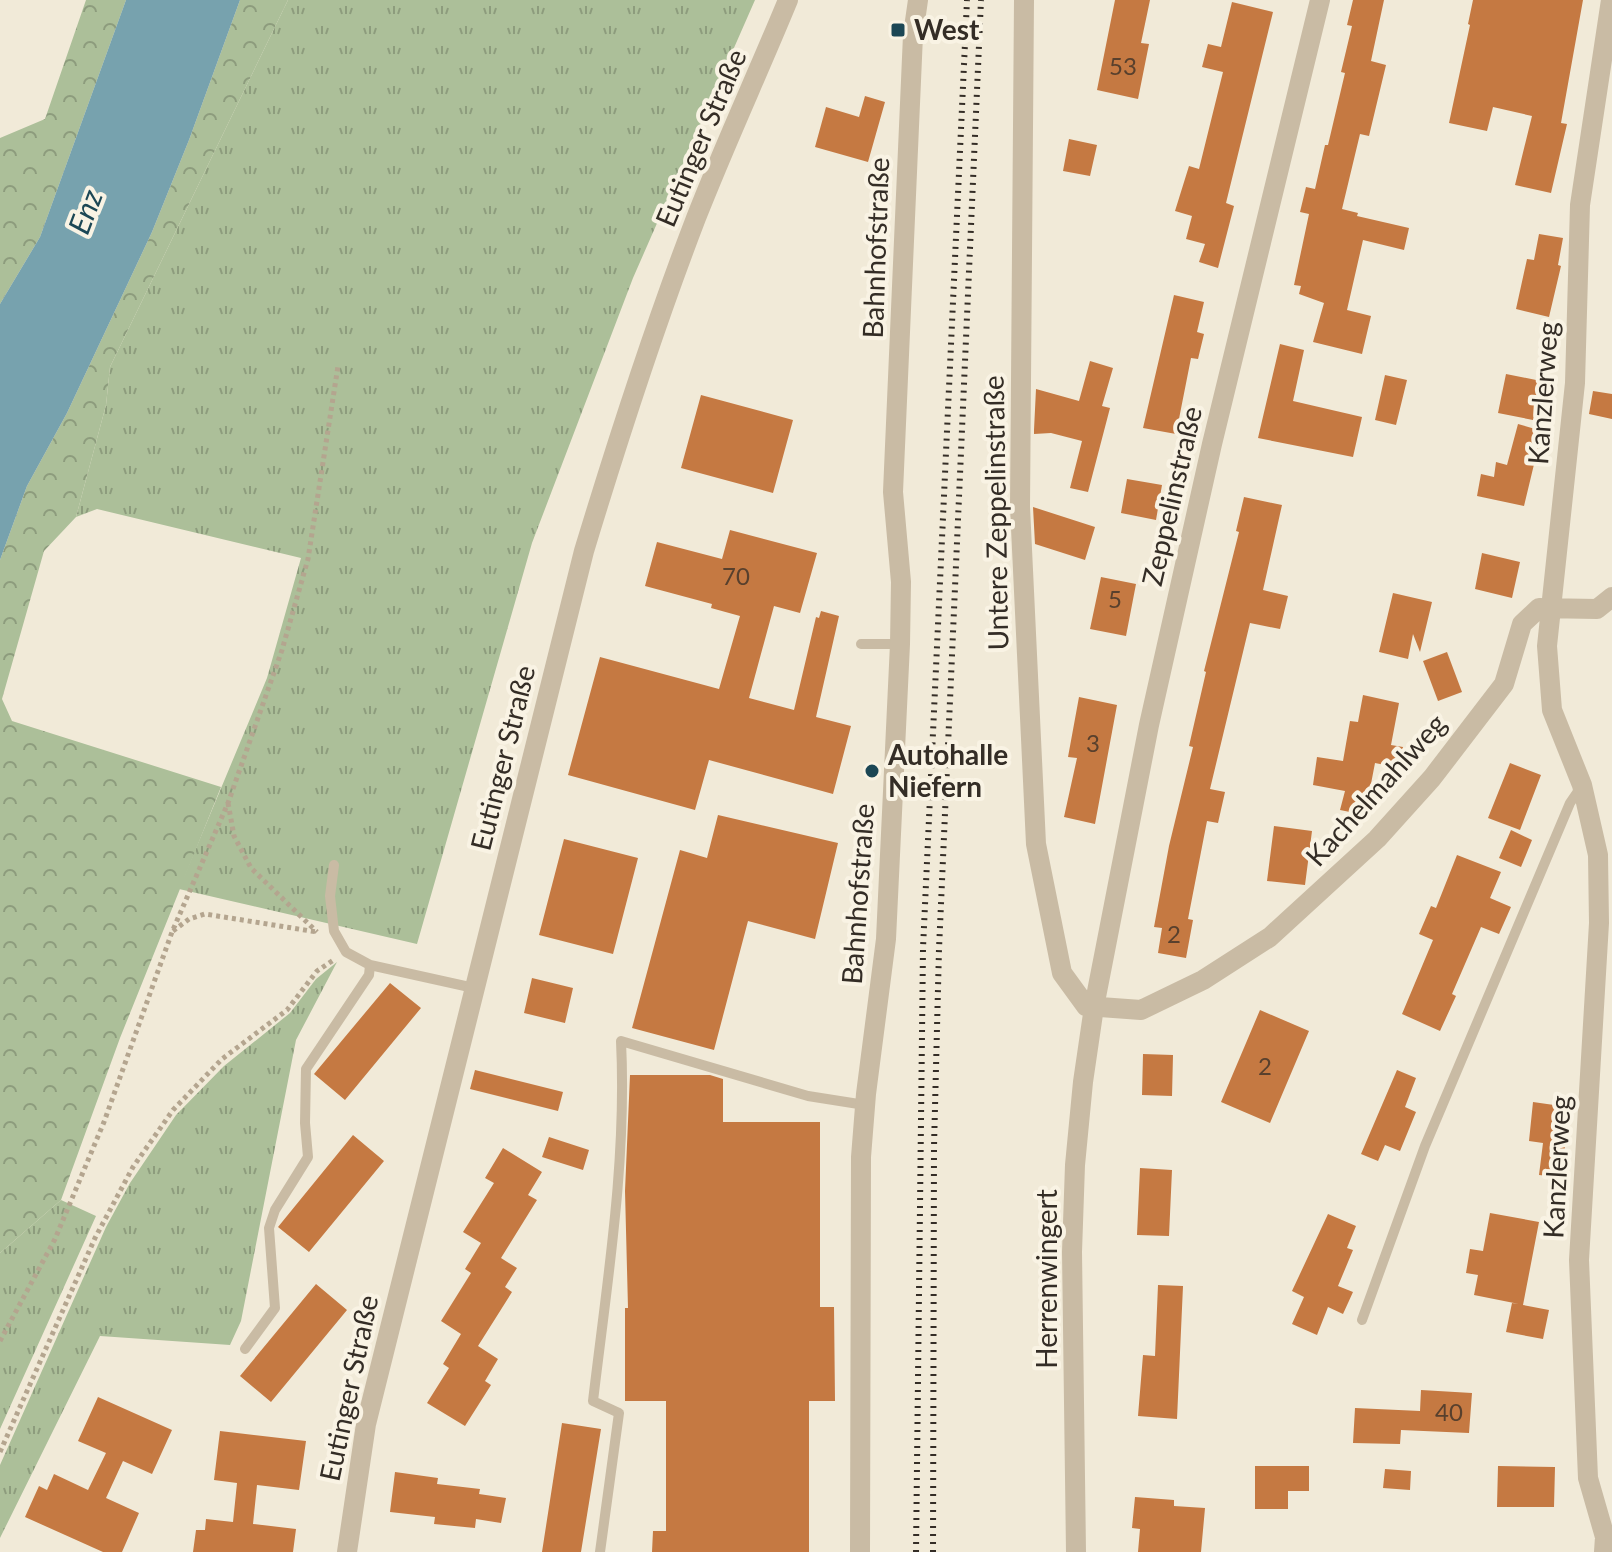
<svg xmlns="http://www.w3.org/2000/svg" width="1612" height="1552" font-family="Lato,sans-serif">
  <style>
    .grass { fill: url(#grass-tufts) }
    .forest { fill: url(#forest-crowns) }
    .water { fill: #77a2ae }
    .building { fill: #c57942 }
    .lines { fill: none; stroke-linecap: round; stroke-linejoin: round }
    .path { stroke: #b4a58f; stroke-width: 5; stroke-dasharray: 4 4; stroke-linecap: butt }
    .service { stroke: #c9bba4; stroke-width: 10 }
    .minor { stroke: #c9bba4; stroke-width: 20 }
    .tertiary { stroke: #c9bba4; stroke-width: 20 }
    .rail { stroke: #342d26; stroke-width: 6; stroke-dasharray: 2 6; stroke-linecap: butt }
    .poi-dot { fill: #1c4755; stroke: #f9f3e4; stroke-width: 3 }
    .labels { text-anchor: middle; stroke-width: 8; stroke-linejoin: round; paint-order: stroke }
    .number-label { font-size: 24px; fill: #58402d }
    .poi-label { font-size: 28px; font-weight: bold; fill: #342d26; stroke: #f9f3e4; text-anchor: start }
    .street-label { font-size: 28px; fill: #342d26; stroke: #f9f3e4 }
    .water-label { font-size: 30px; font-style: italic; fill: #1c4755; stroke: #f9f3e4 }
  </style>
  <defs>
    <pattern id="grass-tufts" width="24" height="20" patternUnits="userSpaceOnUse" patternTransform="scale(2)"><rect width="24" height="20" fill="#acbf99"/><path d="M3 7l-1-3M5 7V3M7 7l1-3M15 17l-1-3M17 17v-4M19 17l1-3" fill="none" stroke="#8d9c7d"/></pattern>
    <pattern id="forest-crowns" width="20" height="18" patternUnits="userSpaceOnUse" patternTransform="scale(2)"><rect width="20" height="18" fill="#acbf99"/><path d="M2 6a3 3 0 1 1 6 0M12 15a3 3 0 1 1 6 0" fill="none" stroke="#8d9c7d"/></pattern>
  </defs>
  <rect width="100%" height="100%" fill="#f1ead8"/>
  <!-- grass -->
  <path class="grass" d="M288,0H755L633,278L532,543L417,944L179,889L267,678L301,558L97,509L76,517L106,405L110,367Z
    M337,962L296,1040L241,1321L230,1345L100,1336L0,1538V1465L106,1227L130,1183L176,1115L224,1066L290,1013L316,979Z
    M61,1200L96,1216L0,1429V1253Z"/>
  <!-- forest -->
  <path class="forest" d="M86,0H126L40,237L0,304V138L45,119Z
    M240,0H288L110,367L106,405L76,517L44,551L2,699L12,721L221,787L120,1038L61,1200L0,1253V560L27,486L67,413L152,232L189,140Z"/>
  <!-- water -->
  <path class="water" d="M126,0H240L189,140L152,232L67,413L27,486L0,560V304L40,237Z"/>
  <!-- building -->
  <path class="building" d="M1115,0H1150L1141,43L1149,44L1138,99L1097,90Z
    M1353,0H1384L1371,61L1386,65L1369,136L1360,134L1342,209L1358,213L1357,216L1409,228L1404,250L1363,240L1347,310L1371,316L1362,354L1313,342L1324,303L1299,294L1301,286L1294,285L1309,214L1300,212L1306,187L1315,189L1325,145H1328L1345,73L1341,72L1352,26L1347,25Z
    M1473,0H1583L1561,123L1567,124L1551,193L1515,185L1532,116L1493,107L1487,131L1449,123L1470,25L1468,24Z
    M1232,2L1273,12L1226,203L1234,206L1218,268L1199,262L1205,244L1186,239L1192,216L1175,211L1189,166L1199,169L1223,72L1202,67L1208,44L1221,47Z
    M865,96L885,102L868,162L815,147L826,107L859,117Z
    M1069,139L1097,145L1090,176L1063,171Z
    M1539,234L1563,238L1558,265L1561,266L1549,317L1516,309L1527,259L1534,260Z
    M1174,295L1204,302L1197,332L1204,334L1198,359L1191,358L1176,434L1143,428Z
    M1280,344L1304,350L1293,401L1362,417L1353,457L1258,438Z
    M1090,361L1113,368L1102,406L1110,408L1088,492L1070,488L1082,441L1051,433L1034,434V430L1036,389L1079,401Z
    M1506,374L1541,381L1533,420L1498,413Z
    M1385,375L1407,380L1396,425L1375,420Z
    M1593,391L1612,394V419L1589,414Z
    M701,395L793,420L773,493L681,468Z
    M1518,424L1542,431L1524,506L1477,496L1481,474L1494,477L1496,462L1507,465Z
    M1127,479L1162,485L1156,520L1121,513Z
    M1244,497L1282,505L1263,590L1288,596L1280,629L1250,623L1210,789L1225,792L1218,823L1207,821L1188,919L1193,920L1186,958L1158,953L1162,928L1154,927L1169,846L1193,747L1189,746L1206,672L1204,671L1239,532L1236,531Z
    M1033,507L1095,527L1085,560L1035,544Z
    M730,530L817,553L800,613L774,606L749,698L794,710L816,617L819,618L821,611L839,616L816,717L851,726L833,794L709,760L695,810L568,775L600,657L719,689L740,616L711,608L712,604L645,586L657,542L722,559Z
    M1482,553L1520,562L1512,598L1475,589Z
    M1101,577L1136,584L1126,636L1090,629Z
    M1393,593L1432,602L1420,652L1413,634L1408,659L1379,652Z
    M1447,652L1462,692L1438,701L1423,661Z
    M1363,695L1399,703L1391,745L1403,747L1400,768L1375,763L1365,815L1340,810L1345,791L1313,785L1317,757L1343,761L1350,721L1358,722Z
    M1079,697L1117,705L1095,824L1064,817L1077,758L1068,757Z
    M1510,763L1541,775L1520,830L1488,818Z
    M718,815L838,843L815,939L748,921L714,1050L632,1028L680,850L707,858Z
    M1274,826L1312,831L1305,885L1267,881Z
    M1511,830L1532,840L1521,867L1499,858Z
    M564,839L638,858L613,954L539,935Z
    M1457,855L1501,872L1490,898L1511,907L1499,934L1481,927L1452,994L1456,996L1440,1031L1402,1014L1433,940L1419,934L1431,906L1436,908Z
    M532,978L573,988L565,1023L524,1013Z
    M390,983L421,1008L345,1100L314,1074Z
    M1260,1010L1309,1031L1270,1123L1221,1102Z
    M1143,1054L1173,1055L1172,1096L1142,1095Z
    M475,1070L563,1092L558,1111L470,1089Z
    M1397,1070L1416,1078L1405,1107L1416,1112L1400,1151L1385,1145L1378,1161L1361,1154Z
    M630,1075H710L723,1079V1122H820V1307H834L835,1401H809V1552H652L653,1531H666V1401H625V1308H628L625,1191Z
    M1533,1102L1561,1106L1556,1144L1565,1145L1564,1157L1570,1158L1568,1178L1539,1175L1543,1143L1529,1141Z
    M353,1135L384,1161L309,1252L278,1227Z
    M549,1137L589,1150L583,1170L542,1157Z
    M503,1148L542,1172L528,1195L537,1200L501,1258L517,1268L505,1287L512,1292L478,1346L498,1359L485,1381L491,1385L465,1426L427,1403L449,1368L443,1364L461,1334L441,1321L471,1273L465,1269L481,1243L463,1232L494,1183L485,1178Z
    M1140,1168L1172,1170L1169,1236L1137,1235Z
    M1490,1213L1539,1222L1523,1305L1549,1310L1543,1339L1506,1332L1512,1303L1519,1304L1474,1295L1478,1275L1466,1273L1470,1249L1483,1251Z
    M1328,1214L1356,1226L1347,1248L1353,1250L1338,1286L1353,1292L1343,1314L1328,1307L1317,1335L1292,1324L1304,1297L1292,1291Z
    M316,1284L347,1310L271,1402L240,1376Z
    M1158,1285L1183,1286L1177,1419L1138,1416L1143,1355L1155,1356Z
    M1421,1390L1472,1393L1469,1433L1401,1430L1400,1444L1353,1443L1355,1408L1420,1411Z
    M98,1397L172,1430L152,1474L123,1461L106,1498L139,1513L122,1552H103L25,1517L39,1486L47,1490L54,1474L88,1490L106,1453L78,1441Z
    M562,1423L601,1429L581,1552H542Z
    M220,1431L306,1441L299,1490L257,1485L253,1524L296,1529L293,1552H193L196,1530H205L206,1519L233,1522L237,1483L214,1480Z
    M1255,1466H1309V1491H1288V1509H1255Z
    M1498,1466L1555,1467L1554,1507H1497Z
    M1385,1469L1411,1471L1410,1490L1383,1488Z
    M395,1472L438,1478L437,1484L480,1489L479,1494L506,1498L501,1523L476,1519L475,1528L434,1524L435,1517L390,1512Z
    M1135,1497L1174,1500V1506L1205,1508L1201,1552H1138L1140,1529L1132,1528Z"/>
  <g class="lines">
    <!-- path -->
    <path class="path" d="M228,803L234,836L251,868L317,932
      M173,931L189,919L205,914L317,932
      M0,1341L55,1239L104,1122L172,932L228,803L282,650L308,559L338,366
      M0,1452L95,1238L133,1167L173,1110L222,1059L287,1010L317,971L335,959"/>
    <!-- service -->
    <path class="service" d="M861,644H900
      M334,865L330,896L334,931L346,952L370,965L474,988
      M1362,1320L1425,1146L1570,803L1581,787
      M245,1349L275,1308L269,1228L275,1210L308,1157L305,1123L306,1069L369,975L370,965
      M600,1552L619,1413L593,1401C607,1282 627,1162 621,1041L808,1096L865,1105"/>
    <!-- minor -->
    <path class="minor" d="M1024,0L1020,507L1036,844L1062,973L1086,1006L1141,1010L1203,980L1270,937L1377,839L1432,778L1504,684L1522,624L1539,608L1597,609L1612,597
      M860,1552L861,1157L866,1094L886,939L900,644L901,582L893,492L913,35L918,0
      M1076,1552L1072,1252L1075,1165L1083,1082L1094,1007L1149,725L1212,444L1320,0
      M1604,1552L1605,1537L1588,1478L1579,1260L1599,923L1598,855L1582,785L1552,710L1547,646L1575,383L1580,205L1611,0"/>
    <!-- tertiary -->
    <path class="tertiary" d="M347,1552L366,1424L584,551C618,439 654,327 696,218C725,144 758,73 788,0"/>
    <!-- rail -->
    <path class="rail" d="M916,1552L923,948L967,0
      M933,1552L934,1147L939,949L981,0"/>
  </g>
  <!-- markers -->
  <g class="poi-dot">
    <rect x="890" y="22" width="16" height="16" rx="4"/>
    <circle cx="872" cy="771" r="8"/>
  </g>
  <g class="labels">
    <!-- number labels -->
    <g class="number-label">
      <text x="1123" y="75">53</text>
      <text x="736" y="585">70</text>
      <text x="1115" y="608">5</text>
      <text x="1093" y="752">3</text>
      <text x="1174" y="943">2</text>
      <text x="1265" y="1075">2</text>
      <text x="1449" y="1421">40</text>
    </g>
    <!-- poi labels -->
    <g class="poi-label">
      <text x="914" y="40">West</text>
      <text x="888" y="765">Autohalle<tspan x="888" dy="32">Niefern</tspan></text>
    </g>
    <!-- street labels -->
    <g class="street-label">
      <text transform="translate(701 138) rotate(-67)" y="10">Eutinger Straße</text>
      <text transform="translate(876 248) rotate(-88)" y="10">Bahnhofstraße</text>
      <text transform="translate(1543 393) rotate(-86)" y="10">Kanzlerweg</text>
      <text transform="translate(1172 496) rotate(-77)" y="10">Zeppelinstraße</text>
      <text transform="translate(996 513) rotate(-91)" y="10">Untere Zeppelinstraße</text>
      <text transform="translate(503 758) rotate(-76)" y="10">Eutinger Straße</text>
      <text transform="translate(1376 790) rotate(-48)" y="10">Kachelmahlweg</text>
      <text transform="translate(858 894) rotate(-86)" y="10">Bahnhofstraße</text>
      <text transform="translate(1557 1167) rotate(-87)" y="10">Kanzlerweg</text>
      <text transform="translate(1047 1279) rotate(-90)" y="10">Herrenwingert</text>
      <text transform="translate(349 1388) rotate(-78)" y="10">Eutinger Straße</text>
    </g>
    <!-- water labels -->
    <g class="water-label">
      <text transform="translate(86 212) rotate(-69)" y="10">Enz</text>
    </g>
  </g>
</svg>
